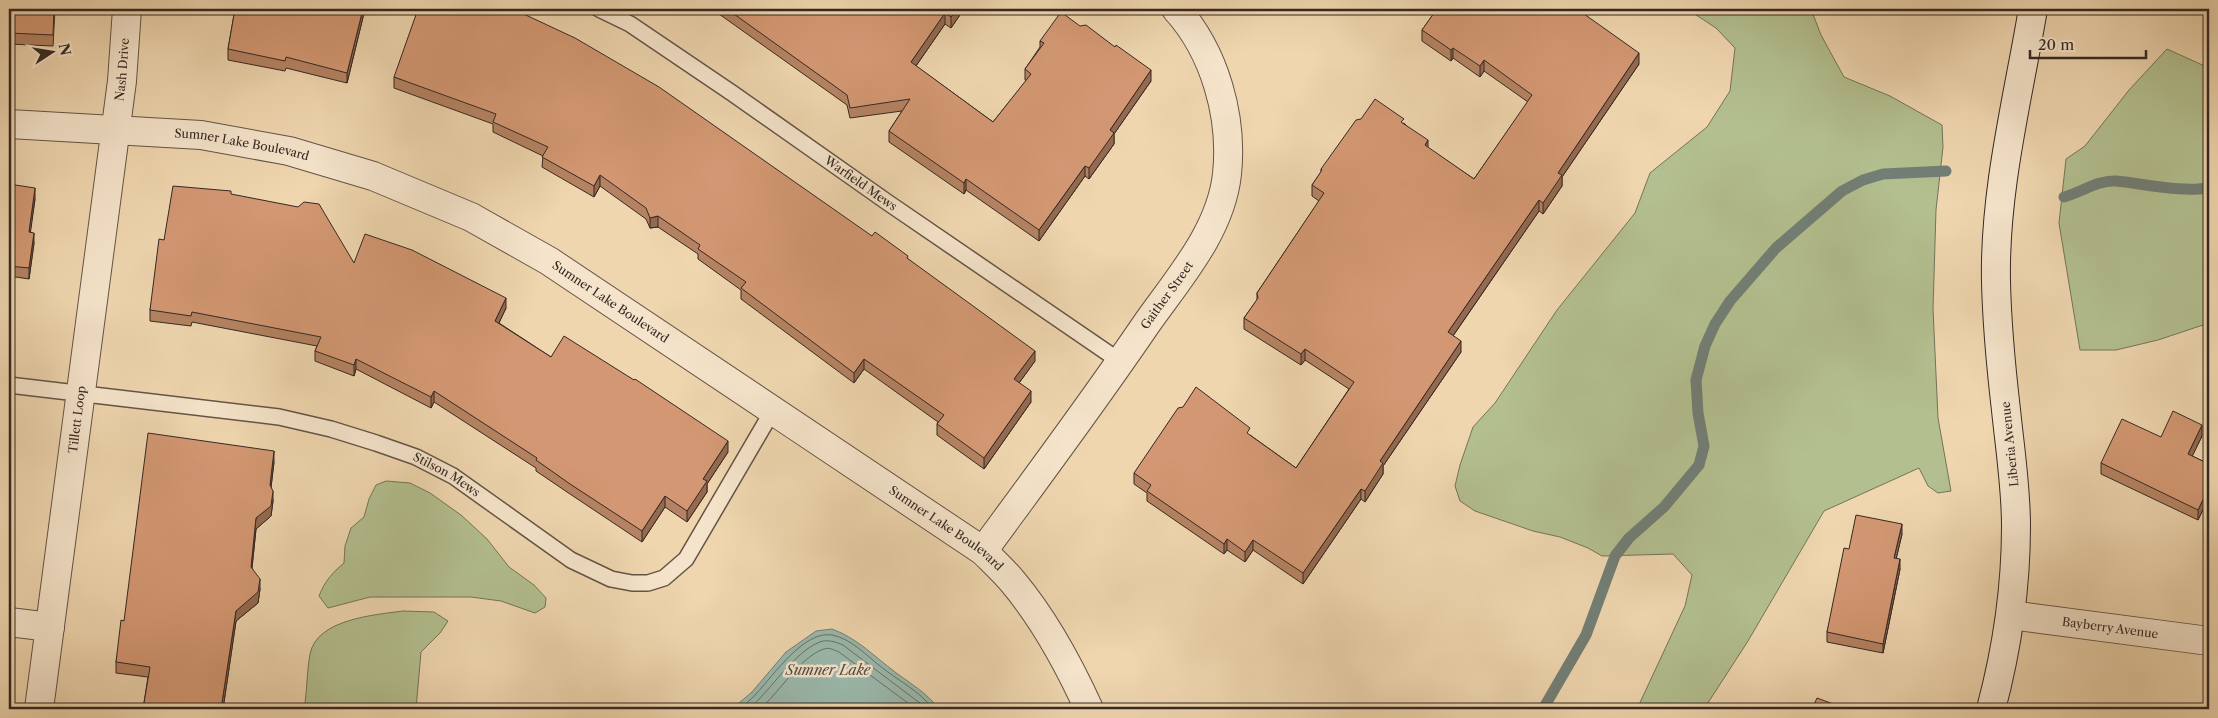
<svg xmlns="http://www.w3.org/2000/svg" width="2218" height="718" font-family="'Libre Caslon Text',serif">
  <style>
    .green { fill: #b3bf8f; stroke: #747459 }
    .water { fill: #9ab9ad; stroke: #727f76 }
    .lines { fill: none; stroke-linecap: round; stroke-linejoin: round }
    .shore { stroke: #687068; stroke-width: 1 }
    .stream { stroke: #727f76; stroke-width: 11 }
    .lane-casing { stroke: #645446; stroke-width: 18 }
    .street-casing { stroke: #645446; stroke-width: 30 }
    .secondary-casing { stroke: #352823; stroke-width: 30 }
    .lane { stroke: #f5e4cb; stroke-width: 15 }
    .street { stroke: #f5e4cb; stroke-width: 28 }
    .secondary { stroke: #f5e4cb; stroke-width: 28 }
    .wall { fill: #b58363; stroke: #352823 }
    .shaded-wall { fill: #946a50; stroke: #352823 }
    .building { fill: #d39873; stroke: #352823 }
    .labels { text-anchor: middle; stroke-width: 5; stroke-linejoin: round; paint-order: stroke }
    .street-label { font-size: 12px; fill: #352823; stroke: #f5e4cb }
    .water-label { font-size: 14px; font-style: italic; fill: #4e4c46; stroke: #f5e4cb }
  </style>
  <rect width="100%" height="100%" fill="#efd6af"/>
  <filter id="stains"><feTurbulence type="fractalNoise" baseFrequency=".004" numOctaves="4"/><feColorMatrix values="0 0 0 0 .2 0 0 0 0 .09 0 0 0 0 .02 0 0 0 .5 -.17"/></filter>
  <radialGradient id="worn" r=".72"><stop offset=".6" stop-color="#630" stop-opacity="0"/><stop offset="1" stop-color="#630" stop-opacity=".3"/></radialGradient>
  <!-- green -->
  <path class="green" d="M1687,9H1811L1821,35L1844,77L1890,96L1942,125L1943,147L1936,210L1933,309L1938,418L1951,491L1938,493L1928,486L1919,468L1824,511L1748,641L1704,709H1637L1685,606L1692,575L1673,554L1602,556L1588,548L1560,537L1533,531L1475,511L1460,501L1455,486L1460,465L1473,427L1495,403L1557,310L1635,213L1650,173L1707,127L1730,91L1735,48L1716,28Z
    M2167,49L2209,68V323L2158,340L2116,350H2080L2059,223L2066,159L2085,146L2129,90Z
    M386,481L410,483L430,493L461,515L487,539L509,567L534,585L546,598L545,607L535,613L501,601L471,597H370L328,608L319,596C325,581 332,573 344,563L345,546L351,528L364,517L369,499L376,485Z
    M403,611L434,612L448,621L440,633L421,652L416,709H307L305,704C307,688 307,670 310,654C317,619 374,615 403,611Z"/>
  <!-- water -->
  <path class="water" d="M832,629C857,638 875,657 895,672C911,684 927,693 939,709H732L752,692L786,652L816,631Z"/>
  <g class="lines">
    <!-- shore -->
    <path class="shore" d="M739,709C745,704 751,700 756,694C773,676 804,630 832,635C850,638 866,655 880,666C897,680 920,691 933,709
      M749,709C770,691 795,651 820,642C827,639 836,642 843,645L921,704L925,709
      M760,709C778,694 801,656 824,649C829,647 834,650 839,652L916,709"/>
    <!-- stream -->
    <path class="stream" d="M2064,197C2082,192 2098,180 2116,181C2140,183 2188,194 2209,187
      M1543,709L1586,635L1615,556L1629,538L1664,507L1699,465L1704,446L1698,413L1696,380L1705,346L1715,324L1730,301L1776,248L1842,191L1863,180L1883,174L1946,171"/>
    <!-- lane casing -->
    <g class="lane-casing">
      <g id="lane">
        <path id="s1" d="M599,9L630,24L732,93L887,202L1121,362"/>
        <path id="s2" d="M9,385L279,417L331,429L376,443L416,457L453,476L571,560L611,579L632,583H648L664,578L686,559L773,410"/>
      </g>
    </g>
    <!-- street casing -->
    <g class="street-casing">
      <g id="street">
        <path id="s3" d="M9,124L201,135L289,151L373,176L471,217L549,261L983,551C993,561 1004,571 1013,582C1044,619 1069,665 1089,709"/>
        <path id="s4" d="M983,551C1038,476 1094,401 1147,323C1178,279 1221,231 1227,174C1233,117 1215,52 1176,9"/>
        <path id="s5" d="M2011,615L2209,641"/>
        <path d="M9,622L50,627"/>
        <path id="s6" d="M39,709L122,81L127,9"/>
      </g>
    </g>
    <!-- secondary casing -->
    <g class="secondary-casing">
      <path id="secondary" d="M1991,709C2007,649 2016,589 2016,526C2016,487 2010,449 2006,410C2001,367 1997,325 1996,282C1994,191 2018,98 2033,9"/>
    </g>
    <!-- lane -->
    <use href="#lane" class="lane"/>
    <!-- street -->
    <use href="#street" class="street"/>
    <!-- secondary -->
    <use href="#secondary" class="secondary"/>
  </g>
  <!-- wall -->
  <path class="wall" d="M9,9H55L53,46L9,44Z
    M235,9H365L347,83L286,68L285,71L228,60V49Z
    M712,9H964L951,28L945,24L916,66L993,122L1026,81L1025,80V69L1040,47V41L1151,81L1114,134V144L1089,179L1085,176L1039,241L966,190L964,194L889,142V131L902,111L850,118L847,105Z
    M1435,9H1577L1639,64L1562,177V186L1543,214L1539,211L1453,336L1461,352L1383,466V474L1365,502L1361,499L1303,584L1253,550L1245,562L1227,550L1224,554L1147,501V493L1134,484V473L1250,435L1296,468L1349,389L1305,360L1301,365L1244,329V318L1257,300V293L1319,201L1312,196V185L1321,172V169L1404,123L1428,148L1474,179L1528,102L1484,71L1480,77L1453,58L1451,61L1422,41V30L1435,12Z
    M394,77L872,236L908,259L1035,361L1019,383L1031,402L984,469L937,435V424L938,422L864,369L854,383L741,299V290L698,259V254L658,227L650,228L646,219L600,186L594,197L542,167L543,156L493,132V124L394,88Z
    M9,184L35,199L30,232L34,243L29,279L9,276Z
    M231,195L354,263L506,308L499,323L551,357L728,452L707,484V492L687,522L665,507L642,542L570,494L536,471V468L434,402L431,408L356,369L354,376L315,361V351L317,346L192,322L191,326L150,321V310L164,240Z
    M2202,436L2192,456L2209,464V497L2198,520L2101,474V463L2161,437Z
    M274,462L271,487L273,501L271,516L256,529L252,568L260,589L258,603L236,621L223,709H143L148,677L116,673V662L124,621Z
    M1902,534L1896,559L1900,569L1883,653L1827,642V632L1849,549Z"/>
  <!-- shaded-wall -->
  <path class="shaded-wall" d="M363,9H365L347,83V73Z
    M957,9H964L951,28V17Z
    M945,13V24L911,73V62Z
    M1453,48V58L1451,61V50Z
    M1639,53V64L1562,177V186L1543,214V203L1558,173Z
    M1484,60V71L1480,77V66Z
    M1151,70V81L1114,134V144L1089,179V168L1110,130Z
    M1428,140V151L1425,145Z
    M1085,166V176L1039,241V230Z
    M600,175V186L594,197V186Z
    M966,179V190L964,194V183Z
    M35,188V199L29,243V232Z
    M1539,200V211L1448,343V332Z
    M658,216V227L650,228V218Z
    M34,233V243L29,279V268Z
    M506,298V308L495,331V321Z
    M1461,341V352L1383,466V474L1365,502V491L1380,461Z
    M1305,349V360L1301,365V354Z
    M1035,351V361L1014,390V379Z
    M356,359V369L354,376V365Z
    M864,359V369L854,383V373Z
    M434,391V402L431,408V397Z
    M1031,391V402L984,469V458Z
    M2202,425V436L2188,465V454Z
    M728,441V452L707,484V492L687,522V511L703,479Z
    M274,451V462L270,496V485Z
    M2209,487V497L2198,520V510Z
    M1361,489V499L1303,584V573Z
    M273,491V501L271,516L256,529L251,577V567L256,518Z
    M665,496V507L642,542V531Z
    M1902,524V534L1894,568V558Z
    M1227,539V550L1224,554V544Z
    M1253,540V550L1245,562V552Z
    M1900,559V569L1883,653V644Z
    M260,579V589L258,603L236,621L223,709H221L236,611Z"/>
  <!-- building -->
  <path class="building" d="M9,9H54L53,35L9,33Z
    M235,9H363L347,73L286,57L285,61L228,49Z
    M418,9H513L575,38L659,87L872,236L875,232L908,256L907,258L1035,351L1014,379L1031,391L984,458L937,424L944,415L864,359L854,373L741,288L746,282L698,249L700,245L658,216L650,218L646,208L600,175L594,186L542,157L548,147L493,122L496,114L394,77Z
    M727,9H957L951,17L945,13L911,62L993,122L1031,74L1025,69L1044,43L1040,41L1061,12L1080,26L1086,25L1115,47L1116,45L1151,70L1110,130L1114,133L1089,168L1085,166L1039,230L966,179L964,183L889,131L910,99L850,108L847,95Z
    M1436,9H1577L1639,53L1558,173L1562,175L1543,203L1539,200L1448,332L1461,341L1380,461L1383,463L1365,491L1361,489L1303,573L1253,540L1245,552L1227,539L1224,544L1147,491L1151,485L1134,473L1178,408L1183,407L1196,387L1250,428L1247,433L1296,468L1354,382L1305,349L1301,354L1244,318L1258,298L1257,293L1324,193L1312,185L1322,170L1321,169L1356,120L1361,119L1375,99L1404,119L1401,122L1428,140L1425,145L1474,179L1532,95L1484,60L1480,66L1453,48L1451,50L1422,30L1436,10Z
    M9,184L35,188L29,232L34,233L29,268L9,266Z
    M173,186L231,191V194L298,207L304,202L319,204L354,263L365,234L412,250L506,298L495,321L551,357L564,336L634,380L635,379L728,441L703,479L707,481L687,511L665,496L642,531L570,484L536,460L537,458L434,391L431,397L356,359L354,365L315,351L321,337L192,312L191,316L150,310L159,239L164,240Z
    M2173,411L2202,425L2188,454L2209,464V487L2198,510L2101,463L2122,419L2161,437Z
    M148,433L274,451L270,485L273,491L271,506L256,518L251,567L260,579L258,592L236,611L221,709L210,708V709H143L150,667L116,662L121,620L124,621Z
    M1856,515L1902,524L1894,558L1900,559L1883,644L1827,632L1844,548L1849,549Z
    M1817,698L1847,709H1812Z"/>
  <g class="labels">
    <!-- street labels -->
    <g class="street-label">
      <text dy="4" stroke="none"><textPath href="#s6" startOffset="645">Nash Drive</textPath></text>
      <text dy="4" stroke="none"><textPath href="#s3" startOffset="234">Sumner Lake Boulevard</textPath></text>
      <text dy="4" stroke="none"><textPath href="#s1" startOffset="315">Warfield Mews</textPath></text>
      <text dy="4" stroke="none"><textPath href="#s4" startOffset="315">Gaither Street</textPath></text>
      <text dy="4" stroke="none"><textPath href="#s3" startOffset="639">Sumner Lake Boulevard</textPath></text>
      <text dy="4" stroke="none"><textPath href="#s6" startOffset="292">Tillett Loop</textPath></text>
      <text transform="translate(2010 444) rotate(-96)" y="4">Liberia Avenue</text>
      <text dy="4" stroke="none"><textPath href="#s2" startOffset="450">Stilson Mews</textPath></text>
      <text dy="4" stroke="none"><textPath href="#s3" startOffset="1044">Sumner Lake Boulevard</textPath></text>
      <text dy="4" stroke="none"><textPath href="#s5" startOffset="100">Bayberry Avenue</textPath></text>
    </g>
    <!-- water labels -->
    <g class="water-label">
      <text x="828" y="675">Sumner Lake</text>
    </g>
  </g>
  <!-- margin -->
  <rect width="2218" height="718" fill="none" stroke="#efd6af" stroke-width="30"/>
  <rect x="10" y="10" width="2198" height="698" fill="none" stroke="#352823" stroke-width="2.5"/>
  <rect x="15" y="15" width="2188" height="688" fill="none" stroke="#352823"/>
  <!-- north arrow -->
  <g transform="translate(52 52) rotate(78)" stroke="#f5e4cb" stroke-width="4" paint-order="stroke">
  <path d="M0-4L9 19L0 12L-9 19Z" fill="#352823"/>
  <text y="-8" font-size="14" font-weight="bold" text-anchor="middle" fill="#352823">N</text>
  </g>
  <!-- scale -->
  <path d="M2030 50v8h116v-8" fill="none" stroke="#352823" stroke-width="2.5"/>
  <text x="2038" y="50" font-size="15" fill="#352823" stroke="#f5e4cb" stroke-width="4" paint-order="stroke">20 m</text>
  <rect width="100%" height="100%" filter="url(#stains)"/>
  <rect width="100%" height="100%" fill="url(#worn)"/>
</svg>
